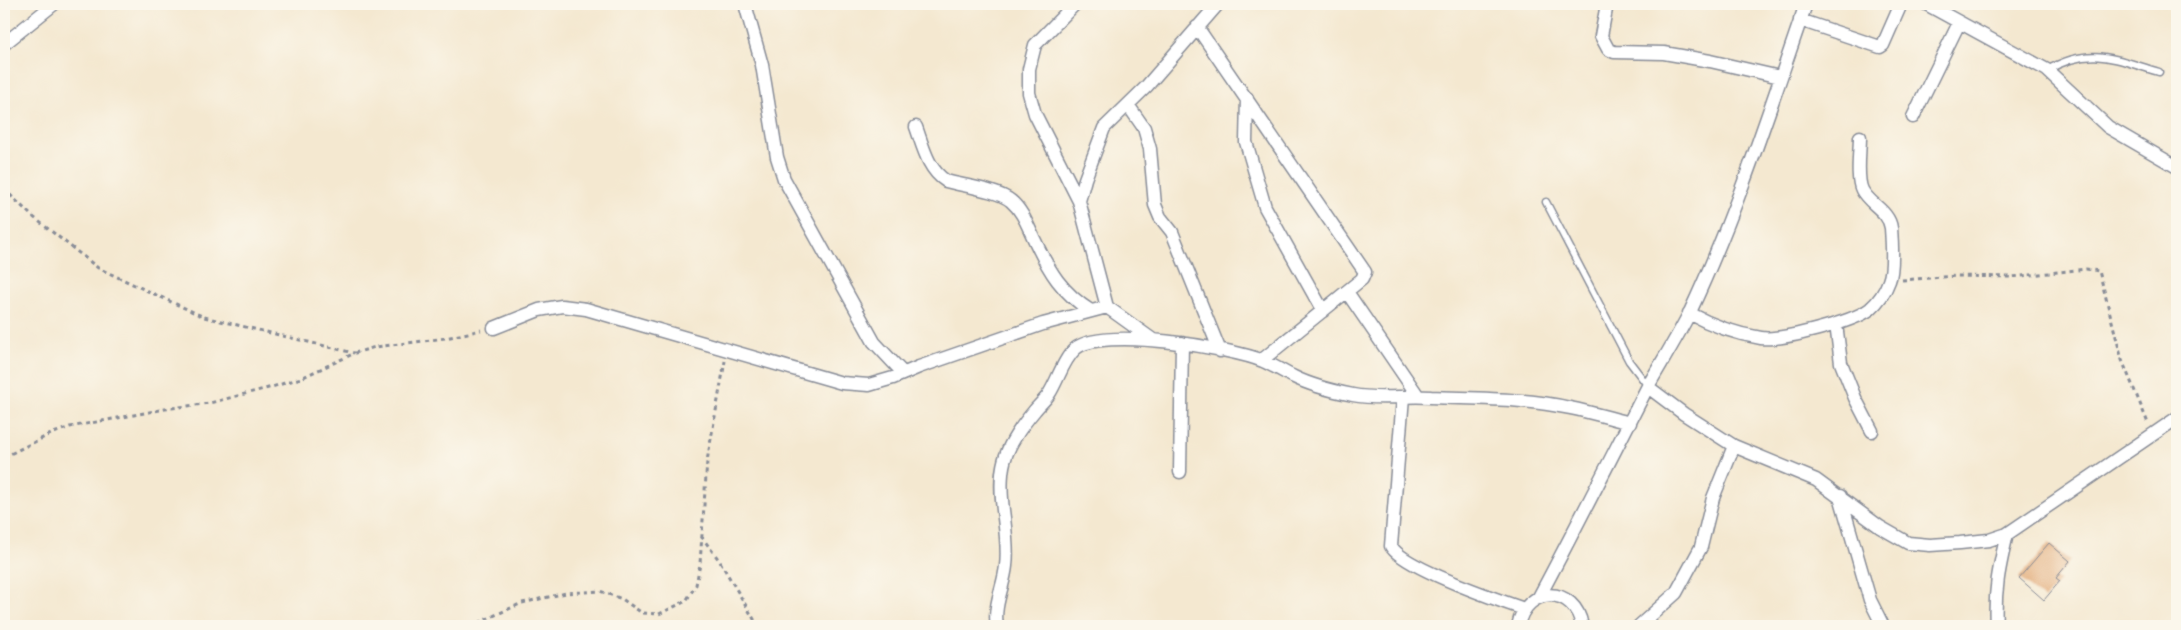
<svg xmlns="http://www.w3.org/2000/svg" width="2181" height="630" font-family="Itim,sans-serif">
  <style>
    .building { fill: #de9d63 }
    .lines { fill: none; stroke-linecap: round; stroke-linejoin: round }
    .service-casing { stroke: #888c97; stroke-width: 9 }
    .minor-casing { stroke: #888c97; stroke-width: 15 }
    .path { stroke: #888c97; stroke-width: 3; stroke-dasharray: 4 4; stroke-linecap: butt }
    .service { stroke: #fff; stroke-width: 6 }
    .minor { stroke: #fff; stroke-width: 12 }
  </style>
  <rect width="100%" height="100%" fill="#fbf7ec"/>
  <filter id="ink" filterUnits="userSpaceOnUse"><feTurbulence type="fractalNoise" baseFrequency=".02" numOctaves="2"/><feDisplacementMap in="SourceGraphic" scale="10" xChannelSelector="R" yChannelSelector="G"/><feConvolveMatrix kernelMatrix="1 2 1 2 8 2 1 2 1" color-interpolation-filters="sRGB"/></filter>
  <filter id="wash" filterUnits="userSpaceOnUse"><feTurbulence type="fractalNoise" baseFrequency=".0096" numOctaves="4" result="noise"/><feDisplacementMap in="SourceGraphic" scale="20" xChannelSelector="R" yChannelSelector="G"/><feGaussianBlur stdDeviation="1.12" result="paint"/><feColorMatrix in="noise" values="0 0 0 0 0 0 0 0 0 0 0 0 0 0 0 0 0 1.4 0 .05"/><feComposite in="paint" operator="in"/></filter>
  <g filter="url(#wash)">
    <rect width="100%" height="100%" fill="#f4e8d0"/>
    <g id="blocks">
      <!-- building -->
      <path class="building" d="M2049,543L2070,561L2056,578L2060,581L2044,600L2019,578Z"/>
    </g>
  </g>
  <g filter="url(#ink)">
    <use href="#blocks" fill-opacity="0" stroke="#888c97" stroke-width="1"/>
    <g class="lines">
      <!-- service casing -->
      <g class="service-casing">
        <path id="service" d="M2047,70C2092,45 2114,59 2159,72
          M1546,202L1629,361L1648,386"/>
      </g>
      <!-- minor casing -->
      <g class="minor-casing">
        <path id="minor" d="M745,4L762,65L777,157L784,179L874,342L903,373
          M1075,4L1035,45L1029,69V93L1035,114L1079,201
          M1607,4L1601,36L1608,49L1614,52L1664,53L1710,61L1780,77
          M1926,4L2047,70L2108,127L2177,167
          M1800,20L1880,47L1883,45L1901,4
          M1197,27L1365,272L1362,279L1262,360
          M4,44L54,4
          M1247,98L1246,142L1265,207L1323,311
          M1128,105L1144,128L1150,149L1155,205L1160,217L1172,232L1220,351
          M1913,117L1959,23
          M916,127C923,146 928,170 946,181C964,186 998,190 1011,201C1023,211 1028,227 1035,241C1049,271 1062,293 1091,311
          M1347,292L1418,396
          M1689,313C1711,325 1736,334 1761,338C1781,341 1853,322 1870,309C1878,302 1885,292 1889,281C1894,269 1892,242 1891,228C1889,211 1869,204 1862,190C1856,178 1860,151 1860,137
          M1836,324L1841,363L1855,398L1872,431
          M494,328L539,310L562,306L586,309L842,383L869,385L893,378L919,367L1043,324L1107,307
          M1153,340L1107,307L1079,201L1085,179L1104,128L1146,87L1218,4
          M1648,387L1684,414L1734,446L1816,480L1880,527L1908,543L1930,545L1960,543L1989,540L2007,534L2177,418
          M1403,397L1391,546C1402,567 1498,600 1524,609
          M1180,472L1182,343
          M1840,496L1870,600L1883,626
          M1539,597C1576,528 1611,458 1647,388C1661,363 1677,338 1690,312C1737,212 1770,108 1806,4
          M997,626C993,606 1004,586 1006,566C1008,551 1006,534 1004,518C997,468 1002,449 1035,410C1039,405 1045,400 1049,394C1058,380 1063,360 1075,349C1101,326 1232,348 1263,361C1274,366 1284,372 1294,377C1312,386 1333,391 1353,395C1379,400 1405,395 1431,397C1477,399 1525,398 1570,408C1590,412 1610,418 1630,423
          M1518,626C1526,585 1575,585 1582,626
          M1639,626L1676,593L1701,547L1713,498L1734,446
          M1996,626C1994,591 1999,568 2007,534"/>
      </g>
      <!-- path -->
      <path class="path" d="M4,189L32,216L98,268L204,317L354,353
        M1902,280L1956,276L2012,277L2086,269L2099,271L2122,360L2148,423
        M4,457L51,434L70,427L165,409L210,403L272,387L301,378L355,353L375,347L446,338L481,330
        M701,536L719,560L758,626
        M471,626L522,603L566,593L600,591L622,599L642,613L659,614L686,601L696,585L700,564L707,461L725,361"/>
      <!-- service -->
      <use href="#service" class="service"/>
      <!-- minor -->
      <use href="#minor" class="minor"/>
    </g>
  </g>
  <!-- margin -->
  <rect width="2181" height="630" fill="none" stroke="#fbf7ec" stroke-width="20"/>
</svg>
